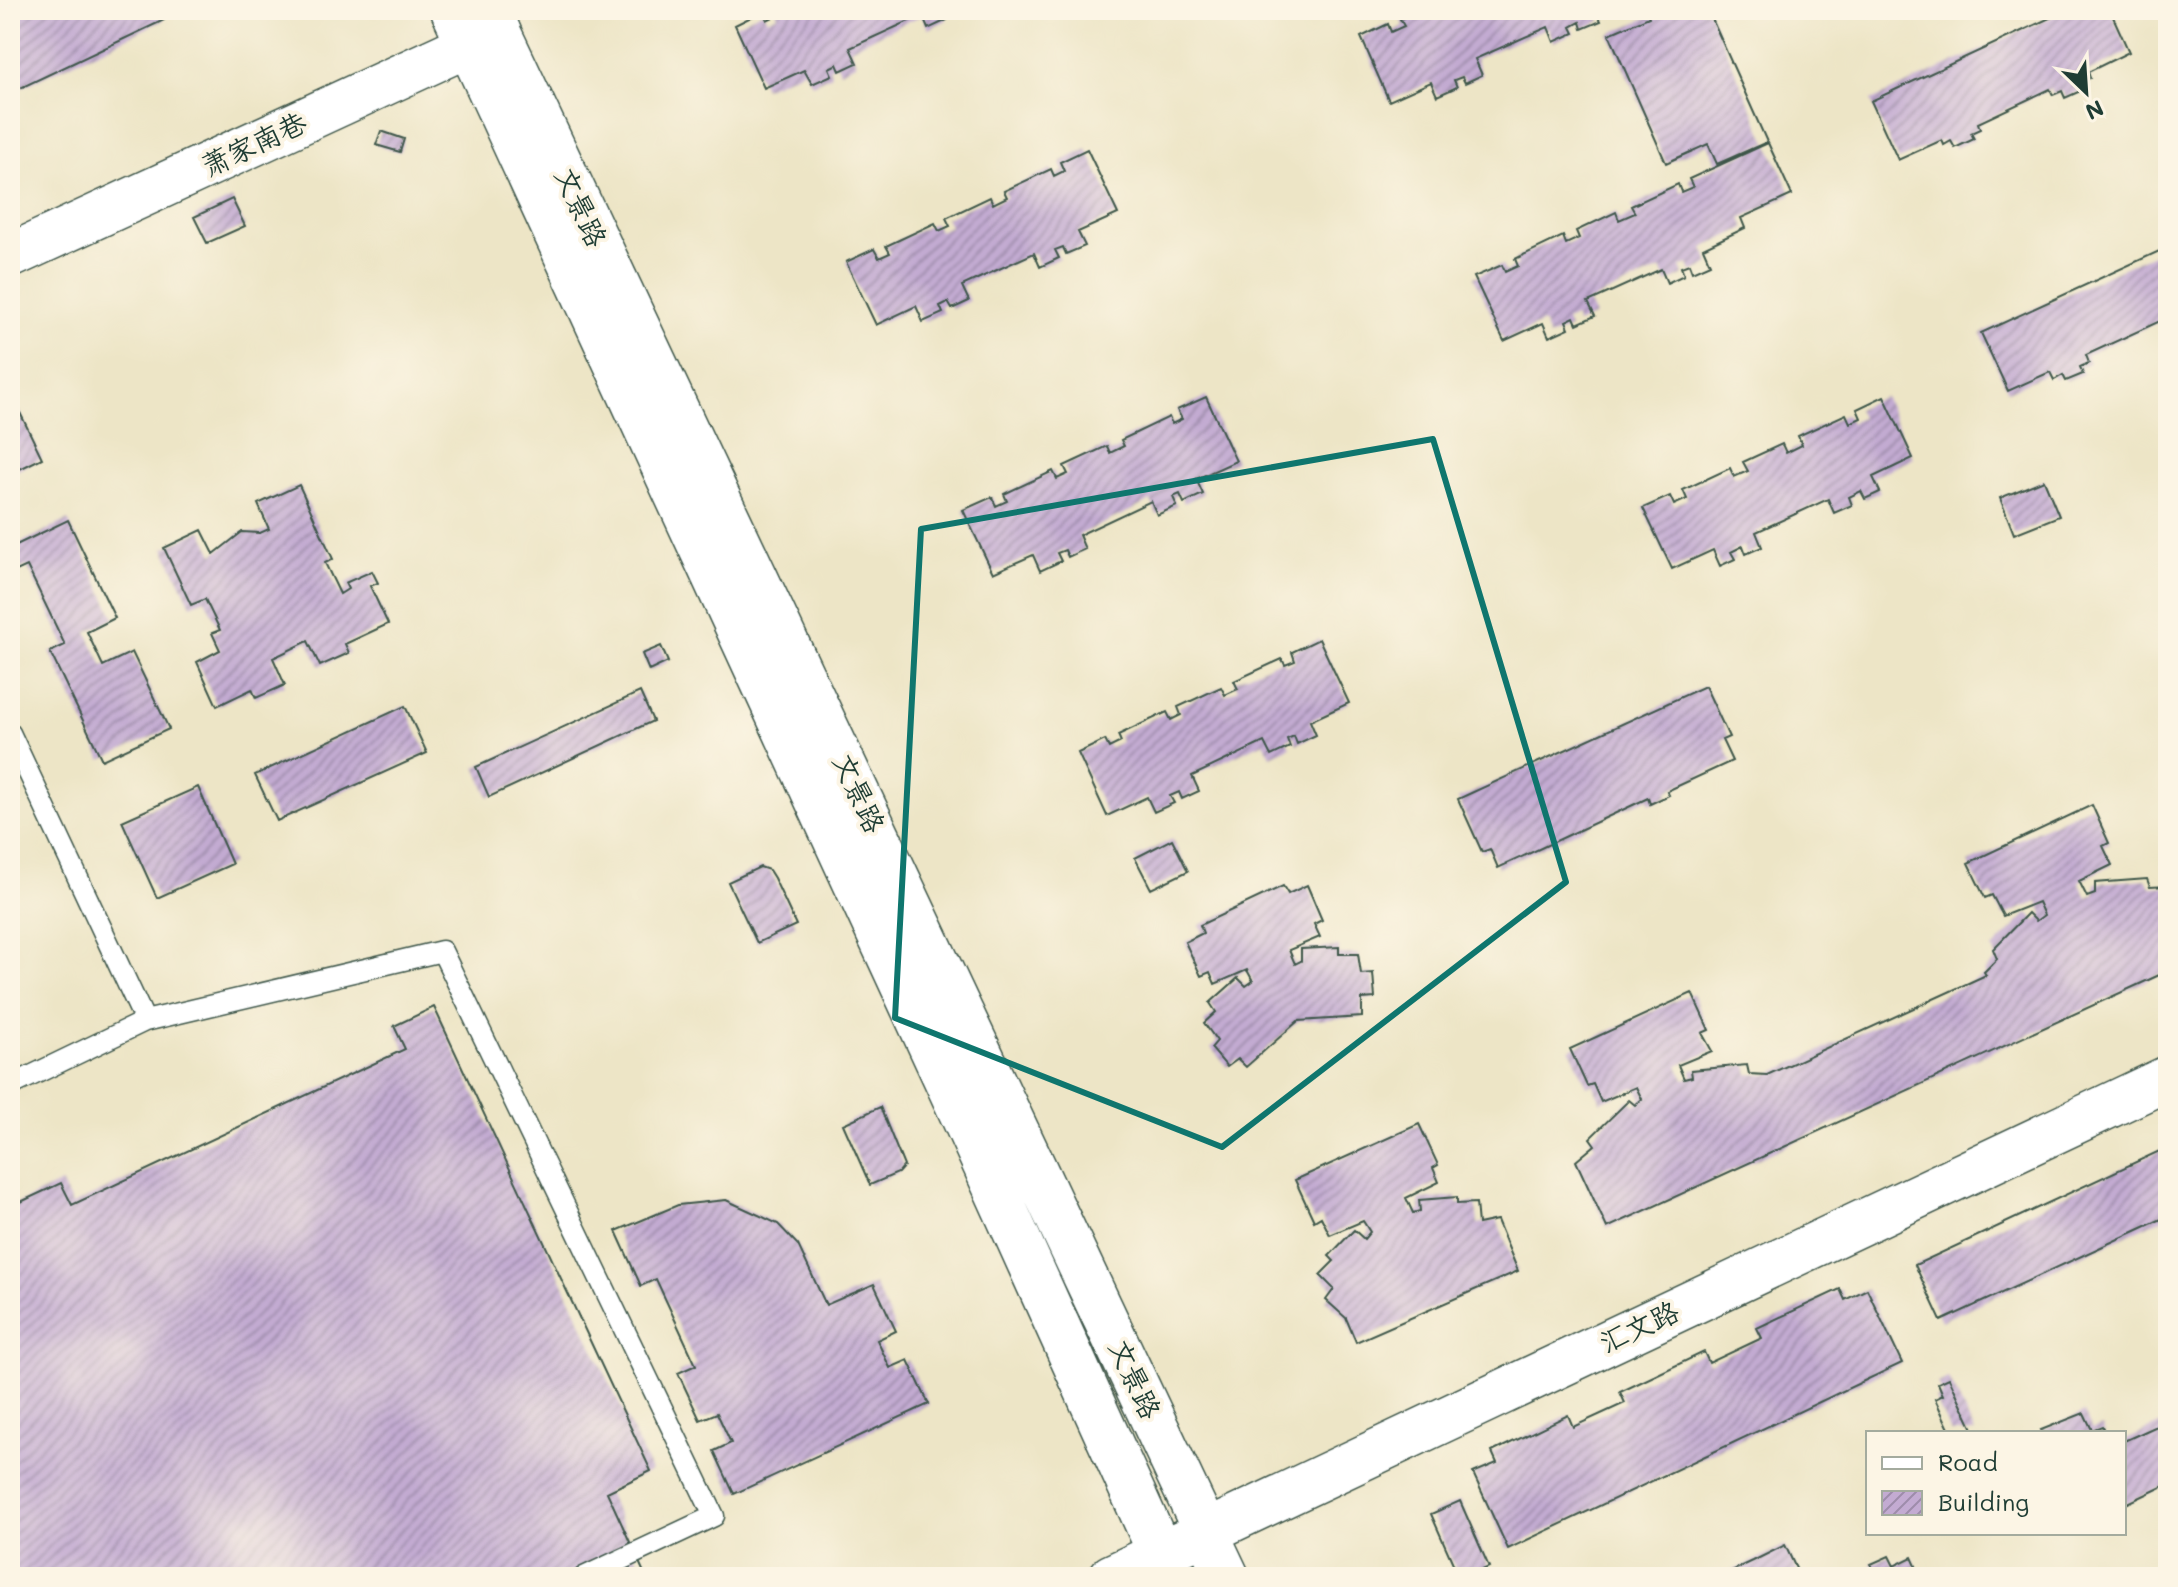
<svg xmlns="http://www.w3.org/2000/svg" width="2178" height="1587" font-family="Mali,'LXGW WenKai TC',sans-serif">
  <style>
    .building { fill: url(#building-hatch) }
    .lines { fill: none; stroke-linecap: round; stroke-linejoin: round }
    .service-casing { stroke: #3e564a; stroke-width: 23 }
    .tertiary-casing { stroke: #3e564a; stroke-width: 47 }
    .secondary-casing { stroke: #3e564a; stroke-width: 47 }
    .service { stroke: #fff; stroke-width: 20 }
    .tertiary { stroke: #fff; stroke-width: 44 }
    .secondary { stroke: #fff; stroke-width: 44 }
    .marked { fill: none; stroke: #0f766e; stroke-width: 6; stroke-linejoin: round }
    .labels { text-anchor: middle; stroke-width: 8; stroke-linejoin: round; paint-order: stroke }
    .street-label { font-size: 28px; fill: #1f3d34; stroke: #fcf5e5 }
  </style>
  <defs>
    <pattern id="building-hatch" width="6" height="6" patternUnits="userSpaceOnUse" patternTransform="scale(2)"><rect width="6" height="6" fill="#c3abd2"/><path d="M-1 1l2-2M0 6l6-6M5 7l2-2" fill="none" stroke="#9e8cab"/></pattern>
  </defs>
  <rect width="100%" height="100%" fill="#fcf5e5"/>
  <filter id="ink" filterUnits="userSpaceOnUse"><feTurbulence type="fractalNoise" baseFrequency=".0125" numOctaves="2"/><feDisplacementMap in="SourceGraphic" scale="16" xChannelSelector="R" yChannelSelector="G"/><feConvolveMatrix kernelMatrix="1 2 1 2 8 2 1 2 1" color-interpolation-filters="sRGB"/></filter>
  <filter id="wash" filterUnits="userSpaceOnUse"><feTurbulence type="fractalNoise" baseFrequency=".006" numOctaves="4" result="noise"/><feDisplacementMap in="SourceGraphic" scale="32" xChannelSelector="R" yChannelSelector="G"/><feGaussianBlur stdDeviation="1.8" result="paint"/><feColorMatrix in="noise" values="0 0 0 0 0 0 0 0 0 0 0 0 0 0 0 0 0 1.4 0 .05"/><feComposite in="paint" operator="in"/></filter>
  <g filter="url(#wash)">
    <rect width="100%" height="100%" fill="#ede5c6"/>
    <g id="blocks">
      <!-- building -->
      <path class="building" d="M10,10H160L164,20L10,93Z
        M776,10H948L943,12L947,20L928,29L922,15L850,48L857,63L840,71L837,64L829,68L832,75L812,84L804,70L764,88L735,25L763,11L767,20L778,15Z
        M1420,10H1596L1601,21L1582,29L1580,22L1571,27L1574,33L1554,42L1548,27L1475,59L1482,75L1465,83L1462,77L1454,80L1457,87L1437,96L1431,82L1389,101L1361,37L1388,24L1391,32L1404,26L1400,19Z
        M1646,10H1708L1767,142L1717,164L1708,144L1666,163L1609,34L1649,17Z
        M2067,10H2110L2129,52L2088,72L2090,78L2082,82L2085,89L2065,98L2062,91L2053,95L2050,89L1978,123L1980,129L1971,133L1974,139L1955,148L1951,141L1944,145L1942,140L1898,160L1871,101Z
        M381,131L404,139L400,152L376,145Z
        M1768,143L1792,195L1741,218L1745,228L1703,248L1710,264L1692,272L1689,264L1681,267L1684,275L1667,283L1661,269L1588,302L1595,316L1577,324L1574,317L1566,321L1569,328L1549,337L1543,323L1504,341L1474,277L1502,265L1505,272L1518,266L1515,259L1563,236L1566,244L1579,238L1576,231L1616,212L1619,220L1635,213L1631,206L1678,184L1681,192L1693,187L1689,179Z
        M1087,149L1118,214L1078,232L1085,246L1066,254L1063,247L1055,250L1059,258L1040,267L1034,253L962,286L969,301L952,309L948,302L940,306L943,313L923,322L916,306L876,325L846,262L874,249L879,258L890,253L886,246L935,223L939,231L950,226L946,218L990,197L993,204L1007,197L1004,191L1051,169L1054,176L1064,171L1060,162Z
        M232,199L245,226L207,243L194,217Z
        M2168,247V326L2163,328L2160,321L2086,355L2089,363L2080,367L2083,374L2066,381L2063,375L2054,380L2050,372L2008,391L1981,333Z
        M10,392L42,458L10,474Z
        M1884,396L1913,458L1873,477L1880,492L1865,499L1861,491L1849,497L1852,505L1834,513L1828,499L1756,532L1762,547L1746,554L1743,546L1731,552L1735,559L1720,566L1713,550L1672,569L1643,508L1670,496L1674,505L1687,499L1683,490L1730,468L1734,477L1748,471L1743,462L1782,444L1786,453L1802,445L1798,436L1846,414L1850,423L1861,418L1857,409Z
        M1206,397L1236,461L1196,479L1203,494L1184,503L1180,494L1173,497L1177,506L1157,515L1151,501L1079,535L1085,549L1068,557L1065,550L1057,553L1061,561L1040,571L1033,555L993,573L963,510L992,497L996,506L1007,501L1004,494L1053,471L1057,479L1068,474L1064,466L1107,446L1110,453L1124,446L1121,440L1169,417L1172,424L1182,419L1177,410Z
        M2044,480L2059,516L2014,534L2000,498Z
        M299,485L333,559L325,563L340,594L348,589L345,583L372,571L378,583L370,586L388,624L345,644L349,653L320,666L308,641L273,658L285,685L256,698L252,689L217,706L197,662L220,650L212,633L220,630L205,599L191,605L164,548L202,530L214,554L242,532L260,533L269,529L258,504Z
        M68,520L115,618L87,632L103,666L132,652L169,729L102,760L50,652L65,645L27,566L10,574V548Z
        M1319,639L1349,703L1310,721L1316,735L1297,744L1294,736L1287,739L1290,747L1271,756L1264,742L1192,776L1199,791L1182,799L1179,792L1170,796L1174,803L1154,812L1147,797L1107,816L1078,753L1105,740L1109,748L1121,742L1118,735L1167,712L1171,720L1181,715L1178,707L1221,687L1225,695L1238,689L1234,681L1282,659L1285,665L1295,661L1292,652Z
        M661,646L668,662L649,671L642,654Z
        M1705,686L1729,737L1722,740L1732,761L1667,791L1669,795L1650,804L1648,798L1498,868L1490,849L1482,852L1458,799Z
        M640,692L653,721L489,797L476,767Z
        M405,706L427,753L277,821L255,775Z
        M198,787L232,864L157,898L122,821Z
        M2092,805L2109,843L2103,846L2112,865L2079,881L2087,897L2095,894V883L2147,879L2150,887L2168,886V971L1607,1228L1576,1161L1595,1145L1590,1138L1629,1100L1635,1105L1642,1099L1636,1087L1601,1102L1593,1084L1587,1086L1570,1049L1692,993L1709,1030L1702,1033L1712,1051L1678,1065L1684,1079L1692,1077L1691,1070L1747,1065L1749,1074L1767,1075L1986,975L1984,972L1997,959L1993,949L2028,913L2036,921L2044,915L2038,902L2003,916L1992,895L1985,898L1968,863Z
        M1172,839L1188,871L1151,889L1135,858Z
        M760,867L769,870L774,878L796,925L757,943L728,882Z
        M1307,885L1322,920L1314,924L1320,937L1289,950L1295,964L1301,961V949L1339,947V954H1358L1361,974L1373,973L1375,998L1362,999V1017L1298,1021L1246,1067L1238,1059L1227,1067L1211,1048L1217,1041L1204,1023L1216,1012L1210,1003L1238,978L1246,986L1253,981L1247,970L1215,984L1210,972L1201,976L1185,942L1203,933L1200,925L1283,886L1288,894Z
        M434,1007L651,1471L607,1492L646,1577H10V1207L61,1183L72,1205L405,1049L394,1026Z
        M880,1107L904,1166L898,1173L870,1185L843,1124Z
        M1419,1124L1438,1165L1433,1168L1439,1182L1406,1198L1413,1213L1420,1211L1419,1200L1457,1197V1204L1476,1203L1478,1224L1497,1220L1518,1271L1356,1342L1346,1318L1326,1300L1334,1289L1320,1275L1334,1261L1329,1256L1354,1230L1364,1239L1370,1232L1363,1221L1330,1235L1321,1217L1314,1221L1295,1180Z
        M2168,1147V1216L1941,1321L1915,1265Z
        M726,1200L778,1224L798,1245L826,1305L874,1284L896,1331L877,1340L890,1368L908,1360L929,1404L734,1494L714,1451L731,1443L717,1413L700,1420L678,1373L696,1365L656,1279L641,1286L616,1231L678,1205Z
        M1840,1289L1845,1300L1867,1289L1902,1363L1508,1549L1473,1473L1497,1463L1492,1452L1568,1415L1573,1427L1625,1403L1620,1392L1704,1352L1709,1363L1762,1338L1757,1328Z
        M1949,1378L1975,1433H1951L1935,1399L1943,1395L1938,1383Z
        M2084,1413L2092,1430L2102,1426L2105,1433H2043L2041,1430Z
        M2168,1421V1484L2124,1505V1441Z
        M1460,1501L1489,1567L1467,1577H1459L1431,1514Z
        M1785,1545L1800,1577H1719L1753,1561Z
        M1889,1556L1894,1566L1912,1557L1921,1577H1877L1871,1564Z"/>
    </g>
  </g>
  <g filter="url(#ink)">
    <use href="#blocks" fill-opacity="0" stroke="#3e564a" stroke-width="2"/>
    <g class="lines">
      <!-- service casing -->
      <g class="service-casing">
        <path id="service" d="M10,733L145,1021
          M10,1086L145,1021L442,951L714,1516L584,1577"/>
      </g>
      <!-- tertiary casing -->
      <g class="tertiary-casing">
        <path id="tertiary" d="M10,256L498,31
          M1111,1577L2168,1078"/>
      </g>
      <!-- secondary casing -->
      <g class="secondary-casing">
        <path id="secondary" d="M453,10L966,1123L1171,1577
          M488,10L1227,1577"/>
      </g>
      <!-- service -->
      <use href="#service" class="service"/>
      <!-- tertiary -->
      <use href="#tertiary" class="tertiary"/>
      <!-- secondary -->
      <use href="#secondary" class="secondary"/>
    </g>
  </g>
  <!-- marked area -->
  <path class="marked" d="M1433,439L1566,882L1222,1147L895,1018L921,529Z"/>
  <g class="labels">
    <!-- street labels -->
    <g class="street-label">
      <text transform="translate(254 144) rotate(-25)" y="10">萧家南巷</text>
      <text transform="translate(581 207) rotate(65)" y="10">文景路</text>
      <text transform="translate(859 793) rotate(65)" y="10">文景路</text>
      <text transform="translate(1639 1327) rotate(-25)" y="10">汇文路</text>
      <text transform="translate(1135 1379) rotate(65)" y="10">文景路</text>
    </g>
  </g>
  <!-- margin -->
  <rect width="2178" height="1587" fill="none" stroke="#fcf5e5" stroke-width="40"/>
  <!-- legend -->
  <rect x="1866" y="1431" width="260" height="104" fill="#fcf5e5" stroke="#a4ab9e" stroke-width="2"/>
  <rect x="1882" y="1457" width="40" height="12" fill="#ffffff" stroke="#a4ab9e" stroke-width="2"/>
  <text x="1938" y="1471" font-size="24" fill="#1f3d34">Road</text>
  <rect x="1882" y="1491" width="40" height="24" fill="url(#building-hatch)" stroke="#a4ab9e" stroke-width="2"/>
  <text x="1938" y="1511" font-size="24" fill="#1f3d34">Building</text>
  <!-- north arrow -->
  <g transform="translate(2086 92) rotate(155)" stroke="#fcf5e5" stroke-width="6" paint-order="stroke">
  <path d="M0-6L14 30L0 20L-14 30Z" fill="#1f3d34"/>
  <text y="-12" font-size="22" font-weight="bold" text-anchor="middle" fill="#1f3d34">N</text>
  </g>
</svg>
